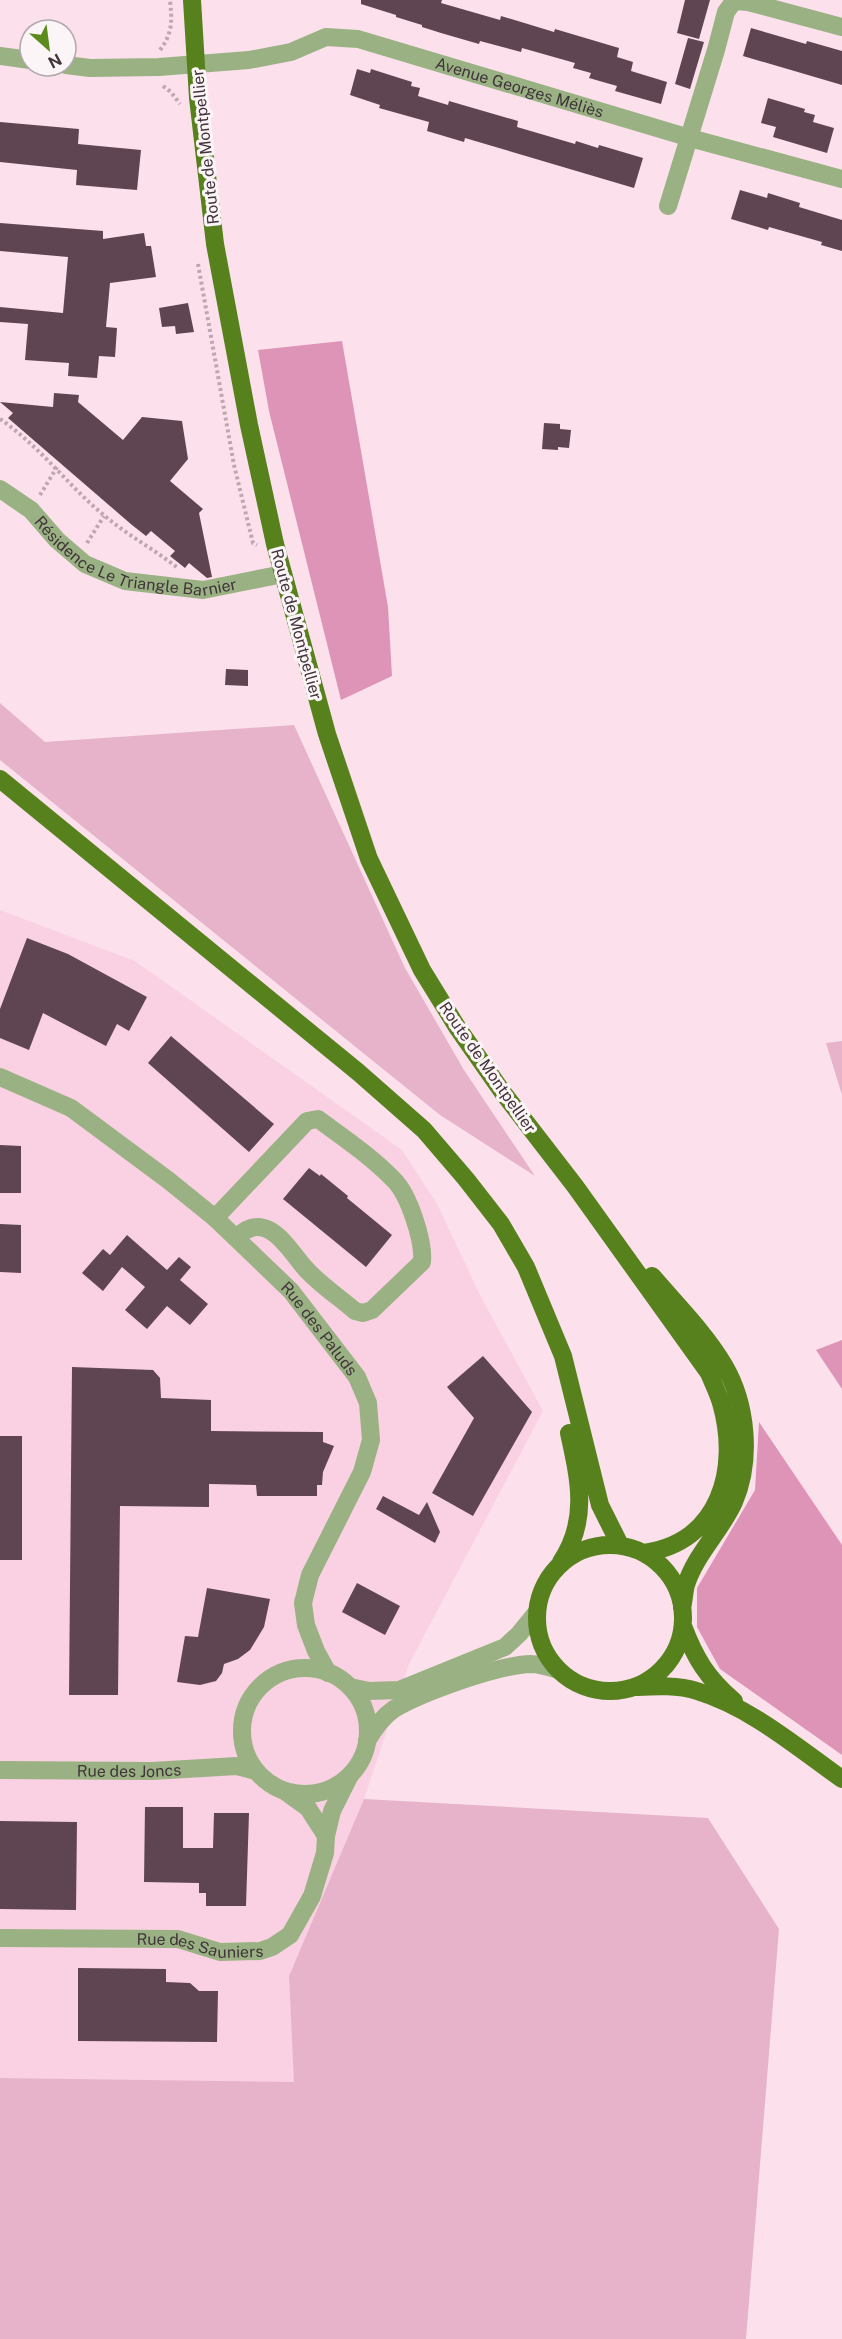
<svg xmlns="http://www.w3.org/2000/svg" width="842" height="2339" font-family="'Public Sans',sans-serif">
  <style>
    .built { fill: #f9d1e2 }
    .green { fill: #e7b3ca }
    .forest { fill: #dd94b6 }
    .building { fill: #5f4551 }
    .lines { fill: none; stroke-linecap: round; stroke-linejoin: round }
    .path { stroke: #bea7b1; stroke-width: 4; stroke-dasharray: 3 3; stroke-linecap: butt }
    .minor { stroke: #9ab283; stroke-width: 18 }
    .major { stroke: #57811d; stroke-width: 18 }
    .labels { text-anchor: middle; stroke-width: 6; stroke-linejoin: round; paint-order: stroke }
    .street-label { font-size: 16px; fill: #41343a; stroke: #fbf5f7 }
  </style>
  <rect width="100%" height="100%" fill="#fce1ec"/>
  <!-- built -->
  <path class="built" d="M0,910L135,961L402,1150L437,1204L480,1295L543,1411L409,1664L364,1799L289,1976L295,2083L0,2078Z"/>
  <!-- green -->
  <path class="green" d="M0,703L45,742L294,725L405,968L464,1070L535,1176L440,1115L0,760Z
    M842,1041V1095L826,1043Z
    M364,1799L708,1818L779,1929L746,2339H0V2078L294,2082L289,1976Z"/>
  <!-- forest -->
  <path class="forest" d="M342,341L388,607L392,676L341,700L269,411L258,350Z
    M842,1340V1389L816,1350Z
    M759,1422L842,1545V1755L720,1669L697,1627V1588L755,1490Z"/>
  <!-- building -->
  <path class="building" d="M361,0H442L441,3L500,20L501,16L554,32L555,29L619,48L617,57L633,62L631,71L667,82L661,104L615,91L617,86L589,78L591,73L573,68L575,63L522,48L521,52L480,41L479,44L441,33L422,27V25L396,17V15L361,4Z
    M685,0H710L699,39L677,33Z
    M751,28L806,44L807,41L842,51V85L743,56Z
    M688,38L704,42L690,89L675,84Z
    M357,69L370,73L371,69L412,82L411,86L420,88L418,96L448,105L449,101L518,121L517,127L575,144L576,141L598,148L599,145L643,158L634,188L465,138L464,142L427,131L429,122L379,108L380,105L350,95Z
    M768,98L805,109L804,112L815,115L813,122L834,128L827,153L773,137L776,127L761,123Z
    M0,122L79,129L78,144L141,150L137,190L76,185L77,170L0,162Z
    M740,190L767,198L768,193L800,203L799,207L842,220V251L821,245L822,242L769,227L768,230L731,219Z
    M0,223L103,231V239L144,233L146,246H151L156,277L110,283L106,327L117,328L115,357L99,356L97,378L68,376L69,363L25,360L28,324L0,322V307L63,313L68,257L0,251Z
    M188,303L194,332L176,334L175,326L162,327L159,308Z
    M54,393L79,395L78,402L123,440L142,417L182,421L188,459L170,481L203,509L199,513L212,577L207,578L189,563L185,568L170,556L175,551L151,531L146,536L132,525L8,418L13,413L0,402L53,407Z
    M544,423L560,424V429L571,430L569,448L558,447V450L542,449Z
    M226,669L248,670V686L225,685Z
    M27,938L68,954L147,997L129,1031L117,1024L106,1046L43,1013L29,1050L0,1038V1009Z
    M171,1036L274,1124L249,1152L148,1063Z
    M0,1145L21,1146V1193H0Z
    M309,1168L320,1176L321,1174L348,1196L347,1198L392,1235L366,1267L283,1199Z
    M0,1224L21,1225V1273L0,1272Z
    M127,1235L167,1270L179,1257L191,1267L180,1280L208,1304L190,1325L167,1306L147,1329L125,1310L145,1287L122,1267L103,1291L82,1273L103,1249L110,1255Z
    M483,1356L532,1412L473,1516L432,1493L474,1418L447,1387Z
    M72,1367L153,1370L160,1378L161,1398L211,1400V1431L323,1432V1442L334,1446L323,1472L322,1485H317V1496H257L256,1485L209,1484V1507L120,1506L118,1695H69Z
    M0,1436H22V1560H0Z
    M383,1496L419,1515L427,1502L440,1532L435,1543L376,1509Z
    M357,1583L400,1606L385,1635L342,1612Z
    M207,1588L270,1599L264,1627L250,1650L238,1659L224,1664L222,1673L216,1681L200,1685L177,1682L185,1636L198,1637Z
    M145,1807H183V1848H213L214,1813H249L246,1906H206V1893H199V1883L144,1882Z
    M0,1821L77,1822L76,1910L0,1909Z
    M78,1968L166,1969V1982L190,1983L199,1991H218L217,2042L78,2041Z"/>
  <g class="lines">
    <!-- path -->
    <path class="path" d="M160,50C173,33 172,20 170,0
      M163,86L171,92L180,104
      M198,264L234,465L253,543L257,545
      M0,419C40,446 69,487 106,517C129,536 155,550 178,568
      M40,495L57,467
      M87,543L104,516"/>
    <!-- minor -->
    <g class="minor">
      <path d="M0,56L30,60"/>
      <path id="s1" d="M66,65L90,68L159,67L249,60L291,52L326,37L358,39L690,138L842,179"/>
      <path d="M668,206L716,50L726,12L734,1L748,2L842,27"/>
      <path id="s2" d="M0,489L31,510L57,540L85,564L125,581L203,590L283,574"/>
      <path id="s3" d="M0,1077L71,1108L168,1180L215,1218L291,1291L357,1377L368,1403L371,1440L362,1472L310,1575L303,1603L306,1625L316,1651L328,1673"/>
      <path d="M215,1218L307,1121L318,1119C344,1138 372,1157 394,1180C409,1195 424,1241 422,1262L372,1310L363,1313L355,1311C339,1297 319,1284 305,1268C287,1247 266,1208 236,1238"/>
      <circle cx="305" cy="1731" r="63"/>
      <path d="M350,1687L369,1691L399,1690L505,1647L519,1634L537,1612"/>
      <path d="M367,1741C374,1729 382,1717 394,1709C423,1692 498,1665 531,1664C540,1664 549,1667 558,1670"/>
      <path id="s4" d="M0,1770L152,1771L237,1766L256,1771"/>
      <path d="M286,1792L308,1808L326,1836"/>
      <path id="s5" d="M0,1938L178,1939L220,1952L260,1951L272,1947L290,1935L312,1896L325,1853L326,1836L332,1811L350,1775"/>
    </g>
    <!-- major -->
    <path class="major" d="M192,0L198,98L215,244L249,425L275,544L327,734L369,859L422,970L457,1027L504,1094L575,1186L709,1373C713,1383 718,1393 721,1403C740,1469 720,1542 644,1553
      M0,779L358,1072L424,1130L466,1179L501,1224L526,1267L563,1356L600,1505L620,1545
      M652,1276C677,1305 705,1333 724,1365C747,1404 752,1460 734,1502C721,1531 695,1555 686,1585C684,1592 684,1600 682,1608
      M537 1618a73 73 0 1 1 146 0a73 73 0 1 1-146 0Z
      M561,1562C589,1520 579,1479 569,1433
      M683,1626C695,1658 707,1678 734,1701
      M637,1687C657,1686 678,1685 697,1691C750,1707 797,1747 842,1779"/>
  </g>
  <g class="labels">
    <!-- street labels -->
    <g class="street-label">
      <text dy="6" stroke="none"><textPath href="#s1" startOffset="465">Avenue Georges Méliès</textPath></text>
      <text transform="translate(205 147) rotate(-96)" y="6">Route de Montpellier</text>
      <text dy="6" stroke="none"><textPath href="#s2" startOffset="159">Résidence Le Triangle Barnier</textPath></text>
      <text transform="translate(297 624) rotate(75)" y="6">Route de Montpellier</text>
      <text transform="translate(488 1067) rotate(55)" y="6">Route de Montpellier</text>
      <text dy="6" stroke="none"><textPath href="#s3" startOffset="411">Rue des Paluds</textPath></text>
      <text dy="6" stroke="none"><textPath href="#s4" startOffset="129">Rue des Joncs</textPath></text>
      <text dy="6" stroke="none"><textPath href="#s5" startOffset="201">Rue des Sauniers</textPath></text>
    </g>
  </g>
  <!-- north arrow -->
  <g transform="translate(48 48) rotate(152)"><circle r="28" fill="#fbf5f7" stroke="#b1a8ab" stroke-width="1.5"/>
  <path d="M0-4.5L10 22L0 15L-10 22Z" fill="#5d8a1c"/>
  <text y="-9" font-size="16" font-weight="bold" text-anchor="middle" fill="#41343a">N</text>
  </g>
</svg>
